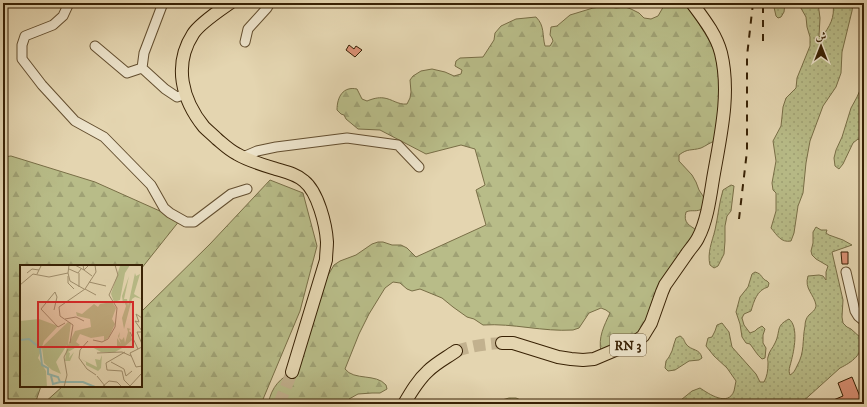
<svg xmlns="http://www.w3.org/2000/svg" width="867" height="407" font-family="'IM FELL DW Pica',Amiri,serif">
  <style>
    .grass { fill: url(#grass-dots); stroke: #786e46 }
    .forest { fill: url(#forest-firs); stroke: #786e46 }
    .building { fill: #da9175; stroke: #382104 }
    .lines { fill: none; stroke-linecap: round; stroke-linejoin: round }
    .major-tunnel { stroke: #c2b18e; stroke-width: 12; stroke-dasharray: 12 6; stroke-linecap: butt }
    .minor-casing { stroke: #634e2f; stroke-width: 11 }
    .major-casing { stroke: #382104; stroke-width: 14 }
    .minor { stroke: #ede4cc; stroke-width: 9 }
    .major { stroke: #e4d5b0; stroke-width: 12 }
    .rail { stroke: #382104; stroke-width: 2; stroke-dasharray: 7 7; stroke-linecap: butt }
    .labels { text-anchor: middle; stroke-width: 3; stroke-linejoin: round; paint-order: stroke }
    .shield { fill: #ede4cc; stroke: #6e5c40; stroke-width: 1 }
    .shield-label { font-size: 13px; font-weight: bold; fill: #382104 }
    .inset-river { fill: none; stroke: #95b8ae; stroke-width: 2 }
    .inset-road { fill: none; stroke: #9f8d6b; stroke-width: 1 }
    .view { fill: #d62828; fill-opacity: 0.15; stroke: #d62828; stroke-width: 2 }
    .inset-edge { fill: none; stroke: #382104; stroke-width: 2 }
  </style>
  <defs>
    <pattern id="grass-dots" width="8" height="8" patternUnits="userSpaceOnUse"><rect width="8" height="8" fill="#b8bc88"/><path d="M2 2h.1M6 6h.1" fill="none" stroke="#9fa174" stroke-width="1.8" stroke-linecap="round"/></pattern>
    <pattern id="forest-firs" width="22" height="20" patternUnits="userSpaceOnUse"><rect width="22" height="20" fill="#b8bc88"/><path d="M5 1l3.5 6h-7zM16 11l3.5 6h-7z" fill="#9fa174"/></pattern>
  </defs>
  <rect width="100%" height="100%" fill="#e4d5b0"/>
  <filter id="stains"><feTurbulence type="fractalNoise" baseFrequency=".005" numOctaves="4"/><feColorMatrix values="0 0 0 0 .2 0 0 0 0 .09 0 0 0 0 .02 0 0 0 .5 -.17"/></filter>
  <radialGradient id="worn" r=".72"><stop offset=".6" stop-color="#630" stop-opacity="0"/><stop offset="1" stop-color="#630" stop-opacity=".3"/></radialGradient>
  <!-- grass -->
  <path class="grass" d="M773,3H785L784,12L781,17L778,18L776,16Z
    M798,3H818L820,18L819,36L821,38C830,26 835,18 833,3H853L852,11L842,52L841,73L836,87L823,106L810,141L806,163L803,193L798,206L794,233L791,241C781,243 777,235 771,228L776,211V193L773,190L772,183L776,161L773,141L781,126L783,107L786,98L796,88L797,78L810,46V37L807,27L806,17Z
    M864,81V120L863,122L864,128V143L862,141L858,139L853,143L843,164L839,169L835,166L834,158L836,150L842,137L851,108L857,97Z
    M731,185L734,186L731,211L727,216L725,226V241L724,254L718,266L714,268L710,265C707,253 712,242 715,230C718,217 719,203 723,190Z
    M816,227L821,230H827L826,233L829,235L843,240L852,245L832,252L843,300L842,317L843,323L847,327L851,329L862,339C863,355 852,362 840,368L800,404H676L692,391L700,388C709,394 728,407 734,391C735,388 735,384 736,381L727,368L714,356L706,346L708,338L712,337L715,331L717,325L722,323L729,332L732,347L756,374L760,382H764C767,377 768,370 768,364C768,359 767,361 768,357C769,351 773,348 775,343C781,331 775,326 789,319C799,327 794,351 791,362C790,367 788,370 790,375C794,373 795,370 797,366C805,352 802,341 805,326C805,322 806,318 809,315C812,312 816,310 816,305C814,294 804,289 808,276L819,275L823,276L826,280V272L828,266L816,259L812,255L811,251L813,243V232Z
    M755,272C763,274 761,279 767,281L769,283L768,287C757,290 754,301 751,311L744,314L742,318L744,325L750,333L755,331L757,329L762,326L765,329L763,335V343L766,348L765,358L762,359C757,355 754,349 750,344L746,343L742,337L740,324L736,312L740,297L748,287L752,274Z
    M680,336C684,338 684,341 686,344C691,351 700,348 702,358L699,360L689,361L675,370L668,371L665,368L666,361L669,357L672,351L674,344L676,338Z
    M509,398H516L523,401L531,402L543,400L563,404H497L502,400Z"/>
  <!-- forest -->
  <path class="forest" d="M666,3H685L695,17L715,50L720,84L716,141C710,142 706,146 701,148C691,151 688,148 679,155V161L692,175L696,182L699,190L703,196L705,201L704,208C696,213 692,209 686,212C683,223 689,225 698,231L649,320L638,334L601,352C598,337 604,326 610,313L606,310L601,308L589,313L579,328L573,330C543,332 513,323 483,325L474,319L467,317L453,307L442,298L420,289L412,291L407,289L400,283L393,282L385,288L369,314L359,334L345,369C354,381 376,373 386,385L387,389L380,393H372L358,394L349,399L345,403L340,401H334L332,404H268C272,386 280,378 296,370L327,277L334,265L340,261L356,255L372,244L378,242H383L392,245H401L407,248L416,257L486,225L476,190L485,185L475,149L461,145L426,154L380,130L358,129L346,119L344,115L341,114L337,110C337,97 343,86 357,89L362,99L367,101C372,99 378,97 384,98C392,99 398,105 407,104L410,98L411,92L410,80L413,76L421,71L432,69L445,72L454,76L461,74L462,70L455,66L456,61L460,58L483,57L494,40L495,33L501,26L516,19L536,17C545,26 542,35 545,46H550L553,41L552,38L550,35L551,27L557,26L570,15L593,8L607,6L616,8L625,7L631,9L639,13L644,18L651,19L658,16L665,4Z
    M11,156L95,182L180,220L141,269V266H21V386H41L35,404H3V157Z
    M270,180L303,193L317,246L300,311L261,404H43L63,386H141V312L210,244Z"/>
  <!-- building -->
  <path class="building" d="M349,45L354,49L356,46L362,50L355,57L346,50Z
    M841,252H848V264H842Z
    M852,377L863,404H824L843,396L838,383Z"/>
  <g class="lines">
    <!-- major-tunnel -->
    <path class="major-tunnel" d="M456,351C472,346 485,344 502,343
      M279,404L292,372"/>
    <!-- minor casing -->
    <g class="minor-casing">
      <path id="minor" d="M69,3L63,16L53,25L25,36L22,45V59L42,85L75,121L104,137L151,185L164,208L170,213L186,222H194L231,194L247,189
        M245,42L248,29L267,8L270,3
        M95,46L127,73L142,68L165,89L177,97L186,94
        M142,68L144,53L163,3
        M243,157L257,151L276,147L347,138L398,145L419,167
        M846,272L855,311L858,316L864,321"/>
    </g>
    <!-- major casing -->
    <g class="major-casing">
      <path id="major" d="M230,3C220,10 199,24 193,34C173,65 182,100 204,127C208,131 213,135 217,139C223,144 229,150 237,154C249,161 263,165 276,169C286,172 296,174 304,181C318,192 326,225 327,242C327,248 326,254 326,260L292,372
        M502,343H513L558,357L571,359L583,360L594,359L627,345L639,339L643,336L651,323L662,292L665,285C672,275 679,265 686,255C690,249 695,244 698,238C707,221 710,198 713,179C720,138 731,94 721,53C716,34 703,18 692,3
        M404,404C411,392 418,380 428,371C436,363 446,358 456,351"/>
    </g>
    <!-- minor -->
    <use href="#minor" class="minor"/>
    <!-- major -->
    <use href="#major" class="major"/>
    <!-- rail -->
    <path class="rail" d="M763,41V3
      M739,219L747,151V56L753,3"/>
  </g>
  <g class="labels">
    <!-- shield labels -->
    <rect class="shield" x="610" y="334" width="36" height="22" rx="3"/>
    <g class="shield-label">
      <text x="628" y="350">RN 3</text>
    </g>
  </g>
  <!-- overview -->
  <g transform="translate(20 265)">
    <rect width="122" height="122" fill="#e4d5b0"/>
    <path d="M115,8L116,11L120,9L114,29L122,34L115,32L112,34L104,64L102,53L106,41L104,36L103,39L102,31L109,11L104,34H107L108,41ZM107,63L111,64L109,65L112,75L104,82L95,87H81L72,82L97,81V73L101,79L98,71L100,67L99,73L102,75L104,72L105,78L108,67ZM82,90L81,103L78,106L66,100V97L61,94L77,102L75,94L80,95Z" fill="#b8bc88"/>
    <path d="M110,0L105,8L100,35L94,37L91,29L100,1ZM92,37L96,43L92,54L95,59L89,72L84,76V71L71,73L60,69L56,77L60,80L48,87L50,88L49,93L54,87L50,96H45L47,80L36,97L41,109L32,105L24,98L22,83L18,93L26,106L27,122H0V56L19,54L38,61L24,76L22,82L48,57L51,58L48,80L55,66L71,62L70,54L57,51L56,47L62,49L74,39L78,42L80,39Z" fill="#b8bc88"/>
    <path class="inset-river" d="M0,75L9,74L20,83L22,100L28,103V109L38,112L40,117H63L75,122M31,111L33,119L40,117"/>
    <path class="inset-road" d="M55,0L64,5L69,0M63,0L64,5L72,11M49,4L58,8L61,4M7,8L12,4L19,5M48,8L50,16L64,24M17,9L21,1L18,0M48,11V18L54,24M69,17L86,21M0,20L13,9L29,12L48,8L49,0M59,22V8M65,24L76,30M34,45L37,32L35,27L21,44L38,62L45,58M122,53L116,49L119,57L115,56L122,66M45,54L56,52L64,56M110,67L118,84M122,67H117L122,79M73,75L82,77L88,74L95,62L97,43L89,30L98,10L95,0M68,76L60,85L59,93L67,104L76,110M50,78L53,60L40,51L39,42L65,24L76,7L75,0M122,82L110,88L116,102L122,101M105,87L86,98L87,105L102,106L104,115L110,121L122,108M77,88L102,87L111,91M91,97L104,104L106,111L112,106M77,111L85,121M44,122L47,110L44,92L48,84M82,122L89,116L97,117L102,122"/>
    <path class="view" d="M18,37H113V82H18Z"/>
    <rect width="122" height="122" class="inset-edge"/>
  </g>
  <!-- margin -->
  <rect width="867" height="407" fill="none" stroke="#e4d5b0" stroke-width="16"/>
  <rect x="4" y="4" width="859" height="399" fill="none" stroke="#382104" stroke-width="2"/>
  <rect x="8" y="8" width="851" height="391" fill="none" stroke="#382104"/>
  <!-- north arrow -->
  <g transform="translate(821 46)" stroke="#ede4cc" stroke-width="3" paint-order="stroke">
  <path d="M0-3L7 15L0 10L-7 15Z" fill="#382104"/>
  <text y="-6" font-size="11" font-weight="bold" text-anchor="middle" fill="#382104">ش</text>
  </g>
  <rect width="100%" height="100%" filter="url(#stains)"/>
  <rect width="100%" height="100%" fill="url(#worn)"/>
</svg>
